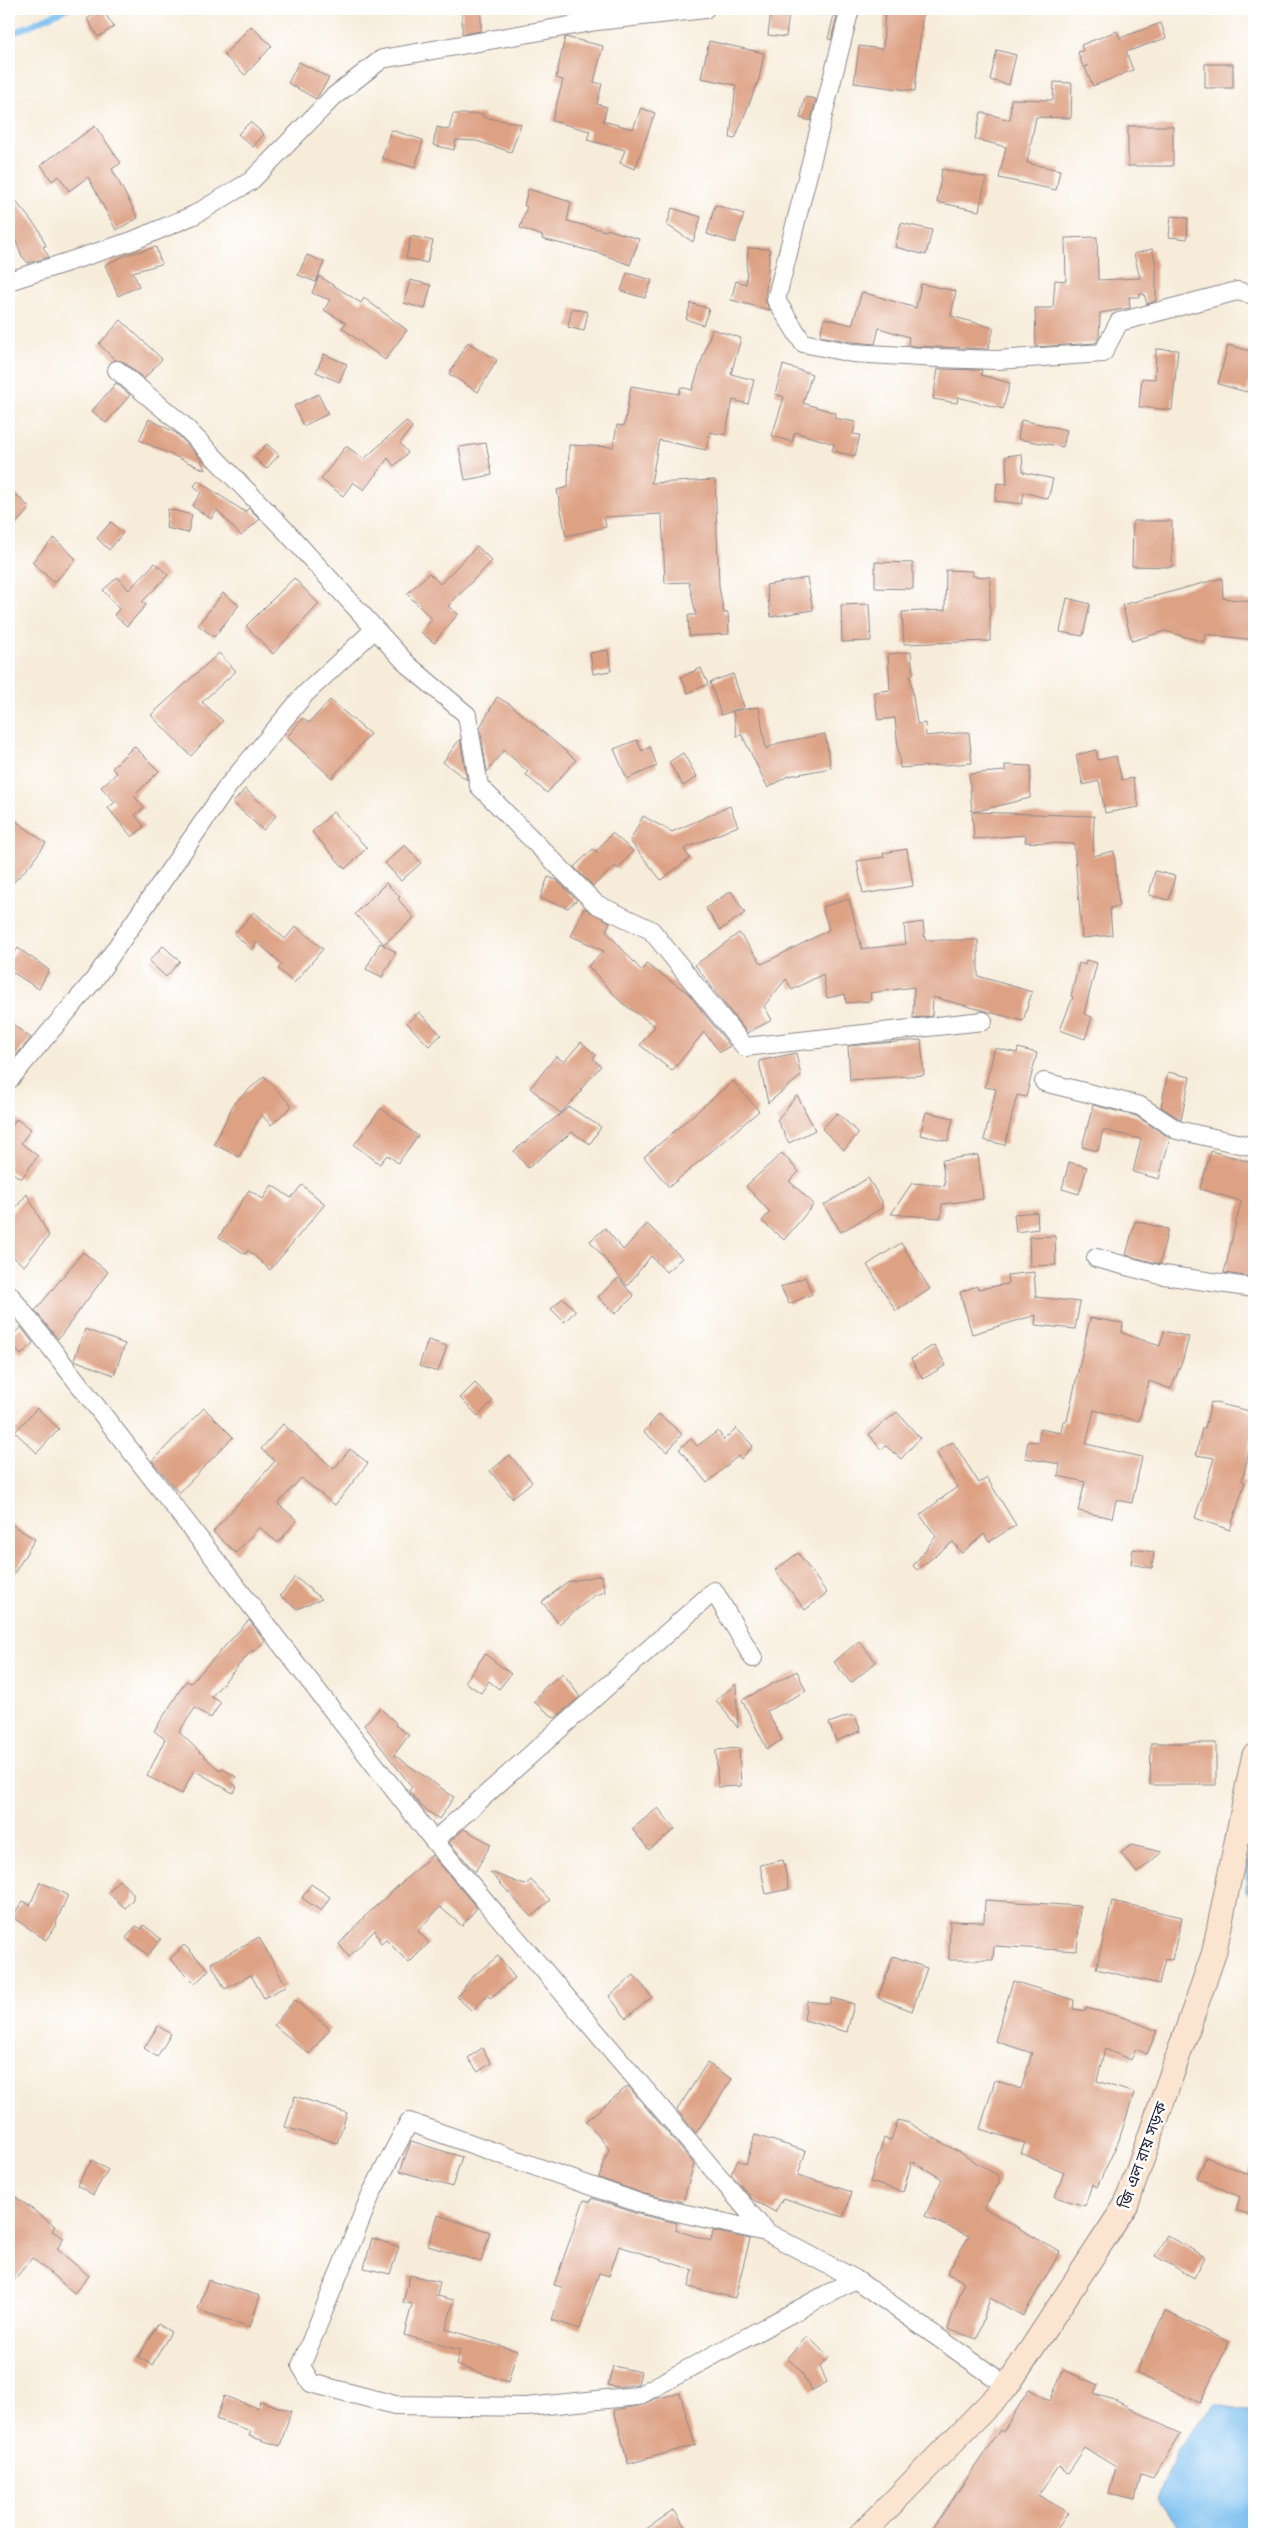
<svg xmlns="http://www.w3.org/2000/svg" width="1263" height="2543" font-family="Sriracha,'Noto Sans Bengali',sans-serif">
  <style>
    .water { fill: #77bdef; stroke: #4c7095 }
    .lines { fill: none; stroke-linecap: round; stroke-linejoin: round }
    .stream { stroke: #77bdef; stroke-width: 6 }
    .building { fill: #dda184 }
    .minor-casing { stroke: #8c878a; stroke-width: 20 }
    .secondary-casing { stroke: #8c878a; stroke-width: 26 }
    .minor { stroke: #fff; stroke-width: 18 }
    .secondary { stroke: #fce5d0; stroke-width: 24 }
    .labels { text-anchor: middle; stroke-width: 5; stroke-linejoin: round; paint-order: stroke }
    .street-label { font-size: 16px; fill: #22223b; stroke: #fff }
  </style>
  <rect width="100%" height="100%" fill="#fff"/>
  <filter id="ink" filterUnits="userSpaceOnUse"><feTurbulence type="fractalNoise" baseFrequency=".02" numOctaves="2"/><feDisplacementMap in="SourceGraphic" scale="10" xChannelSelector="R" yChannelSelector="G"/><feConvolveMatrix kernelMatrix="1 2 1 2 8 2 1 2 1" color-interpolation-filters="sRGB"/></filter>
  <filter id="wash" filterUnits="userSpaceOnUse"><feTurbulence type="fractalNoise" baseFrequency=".0096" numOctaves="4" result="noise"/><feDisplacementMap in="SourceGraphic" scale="20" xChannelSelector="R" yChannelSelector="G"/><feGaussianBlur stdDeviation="1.12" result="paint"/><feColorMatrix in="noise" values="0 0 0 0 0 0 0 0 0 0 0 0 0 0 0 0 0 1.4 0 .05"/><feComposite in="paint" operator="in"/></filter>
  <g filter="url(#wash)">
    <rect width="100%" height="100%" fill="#f7ecda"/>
    <!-- water -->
    <path class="water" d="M1254,1856V1898L1246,1891L1247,1861Z
      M1214,2404L1254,2410V2534H1192L1182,2530L1157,2500L1177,2451Z"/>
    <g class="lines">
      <!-- stream -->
      <path class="stream" d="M9,35L66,9"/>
    </g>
    <g id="blocks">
      <!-- building -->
      <path class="building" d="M102,9L114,27L98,37L87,19Z
        M462,9H481V31L462,34Z
        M885,9H923L915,91L854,83L859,46L883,49Z
        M771,11L789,13L786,37L768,35Z
        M834,15L837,16L831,40L828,39Z
        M1161,23L1166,38L1126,52L1133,70L1093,86L1085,68L1089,65L1083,67L1078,52L1083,51L1081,45L1117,31L1120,38Z
        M251,26L272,46L245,75L224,55Z
        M565,37L603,46L594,82L602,84L597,104L607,107L603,121L633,129L641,108L655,113L635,169L620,163L625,150L587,140L590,131L552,121L563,80L556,78Z
        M709,41L764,53L759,79L735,139L730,138L736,85L701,78Z
        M997,50L1016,55L1009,85L990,80Z
        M299,62L329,78L316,99L288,83Z
        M1205,64H1233V88H1205Z
        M1054,82L1072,83L1071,118L1036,117L1027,163L1060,170L1056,190L999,178L1006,147L975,139L981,112L1010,120L1011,99L1053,100Z
        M805,97L816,99L811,121L800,118Z
        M453,114H483V117L521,124L511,152L477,141L456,140L454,150L433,145L437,127L449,130Z
        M250,122L264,134L253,147L238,134Z
        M95,126L121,163L112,169L138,218L116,230L88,177L69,191L59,176L52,181L41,165Z
        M1128,126H1173V166H1128Z
        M391,130L423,140L415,168L382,158Z
        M942,169L986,178L979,211L937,202Z
        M528,189L571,202L567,221L606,231L607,229L639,239L630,265L599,253L542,239L543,236L520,228L527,206H524Z
        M9,193L39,230L46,246L43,247L49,257L28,263L22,256L9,225Z
        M715,205L744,214L735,243L707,234Z
        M672,208L701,217L693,242L667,225Z
        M1171,216L1188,218L1187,239L1169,237Z
        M901,223L932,230L926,255L895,247Z
        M411,236L433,241L427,263L406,258Z
        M1097,237L1098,280L1140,278L1134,254L1152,249L1156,264V301L1147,304L1144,294H1140V297H1129L1130,308L1100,313L1099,337L1096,343L1036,347L1035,308H1053L1055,280L1066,281L1065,238Z
        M156,247L161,264L133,272L139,286L118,296L105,265L126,255Z
        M748,248L770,249L765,301L770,310L731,300L736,281L746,284Z
        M307,255L324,262L316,282L298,275Z
        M627,273L652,280L645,298L621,291Z
        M319,276L361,303L364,298L407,330L385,360L342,328L346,323L324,310L330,300L312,293Z
        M410,280L431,285L425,309L404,303Z
        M921,284L956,291L951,316L994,328L988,349L914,346L908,345L909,337L879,328L875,344L853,342L820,336L824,318L852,325L862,292L916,308Z
        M691,303L709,309L703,325L686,319Z
        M572,308L588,312L584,331L568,327Z
        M121,320L162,359L144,379L124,362L115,360L99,344Z
        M712,329L741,338L731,374L754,380L748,404L733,400L725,435L710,432L706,450L659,440L651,483L715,480L719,587L724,613H728L729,634L689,636L688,615H696L689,582L665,583L662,514L604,517L606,527L566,536L557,490L568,487L569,445L613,447L617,425L624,426L631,386L679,394L681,387L692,390Z
        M468,342L497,360L478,392L449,374Z
        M1228,345L1254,352V364L1247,392L1218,384Z
        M1156,349L1178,350L1172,410L1139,407L1142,378L1155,379Z
        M324,354L347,364L339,382L316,372Z
        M783,365L812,374L803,403L836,413L834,418L856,422L853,434L860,435L855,456L832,451L834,444L795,432L792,442L772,436L784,397L775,394Z
        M938,369L982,370L981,375L1010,383L1003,409L958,397L957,403L933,399Z
        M116,383L130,395L106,423L92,411Z
        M318,394L328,414L303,426L294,406Z
        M149,419L176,433L200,458L205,470L139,440Z
        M1021,420L1067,430L1063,447L1018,439Z
        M406,421L412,427L400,443L408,453L394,466L388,458L364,490L353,482L343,496L321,479L346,446L364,459Z
        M486,443L492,475L465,480L459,447Z
        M267,444L279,455L266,469L254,457Z
        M1022,454L1023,472L1053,479L1048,499L1024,492L1022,504L995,501L997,483L1007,484L1006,456Z
        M198,481L245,512L249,508L260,519L241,536L217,510L211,519L192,506L201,493L194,486Z
        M9,488L30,508L9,531Z
        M168,509L192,515L188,533L166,528Z
        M1133,521H1172V567L1132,566Z
        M111,522L123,533L109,550L97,538Z
        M54,538L76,559L54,583L32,562Z
        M477,546L492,561L448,606L458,614L434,643L421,632L432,619L407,594L429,573L440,584Z
        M875,562L913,563V589L875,588Z
        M155,563L168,575L142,602L146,605L127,626L114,615L119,609L103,590L118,577L129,590Z
        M946,570L972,571V576L990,577V641L904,644L902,612L945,610Z
        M294,578L319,604L273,654L246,626Z
        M807,578L813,610L771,617L766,585Z
        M1222,578L1223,598L1254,602V640L1206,634L1204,642L1165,631L1132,641L1122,605Z
        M223,593L239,605L214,637L198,625Z
        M1067,598L1090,604L1083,636L1060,632Z
        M869,604L871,641L842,642L841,605Z
        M608,650L611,671L593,674L590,653Z
        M911,652L913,675H910L917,724L925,723L926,736L969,732L972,763L900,768L895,718L878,720L874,692L890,690L888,654Z
        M219,653L236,671L202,702L223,721L191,756L151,715Z
        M701,668L708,684L688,693L681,677Z
        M733,674L744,707L721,715L710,682Z
        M497,697L511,705L576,760L547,793L526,775L528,772L504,750L487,772L480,727Z
        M330,700L370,734L332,778L287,737L303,718L309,723Z
        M759,707L766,749L778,743L825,734L831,768L788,776L768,788L742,735L737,736L733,711Z
        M460,739L467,780L443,762Z
        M637,740L642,751L650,747L657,766L627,779L614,749Z
        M134,746L159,771L134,796L144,808L135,815L144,827L132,837L108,808L115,802L101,787L117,773L112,768Z
        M1096,750L1098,760L1116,756L1122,780L1133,778L1139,807L1105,813L1099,781L1083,785L1076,755Z
        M683,753L697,777L683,786L669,762Z
        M1005,765L1031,766L1030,798L973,812L1094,816L1093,856L1114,851L1119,906L1110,908L1112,935L1082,938L1074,844L1025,842L1026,835L974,839L969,774L1005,771Z
        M245,789L276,816L263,830L233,803Z
        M730,806L738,826L684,849L690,858L661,880L630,841L643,816L672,832Z
        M333,812L367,848L345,869L312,832Z
        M9,816L46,843L30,865L9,887Z
        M612,833L633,851L618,869L615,866L593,886L574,867L593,849L596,852Z
        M405,845L421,863L401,881L385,863Z
        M907,849L913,886L863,894L857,861L884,857L883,853Z
        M1155,871L1175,876L1169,900L1149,895Z
        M548,877L557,880L577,900L568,908L540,898Z
        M386,883L400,897L398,899L414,918L384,944L355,914Z
        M731,891L745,913L720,930L706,908Z
        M849,899L862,949L906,944L904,925L923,922L925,940H978V976L1032,992L1023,1021L933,997L932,1016L913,1018L914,987L870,993L871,1001L846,1003L845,994L827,998L823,974L792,990L786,979L764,1006L772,1020L747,1033L695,965L739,933L762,964L829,930L822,907Z
        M584,908L610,922L606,931L642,971L646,964L687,992L730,1046L720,1052L704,1032L672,1071L640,1045L655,1026L622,1003L588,966L604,951L571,936Z
        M254,912L285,939L296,926L323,949L294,983L278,969L282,964L257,942L252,950L234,934Z
        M380,943L396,952L382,977L366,969Z
        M163,946L180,961L166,977L149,961Z
        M18,948L49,970L39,989L9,970V961Z
        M1086,960L1097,963L1084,1014L1092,1017L1085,1039L1060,1030L1073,997L1071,996L1079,963L1085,965Z
        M419,1012L441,1035L429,1046L407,1023Z
        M9,1022L31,1038L9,1064Z
        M921,1040L924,1075L850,1080L848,1046Z
        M581,1042L596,1055L593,1059L601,1066L580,1090L582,1091L560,1113L530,1088L556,1056L564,1062Z
        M995,1048L1017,1053L1018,1048L1037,1053L1026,1097L1017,1095L1005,1145L984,1140L996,1089L985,1087Z
        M796,1053L801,1076L768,1103L759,1061Z
        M1168,1072L1190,1077L1181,1120L1161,1107Z
        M264,1076L292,1106L271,1125L261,1114L239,1157L214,1144L234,1103Z
        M733,1081L759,1111L669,1187L644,1157Z
        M797,1095L815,1130L789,1143L777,1120Z
        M1093,1105L1136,1116L1170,1138L1159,1179L1133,1172L1141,1139L1103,1130L1098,1151L1082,1147Z
        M569,1107L601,1127L590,1144L572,1132L528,1168L514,1151Z
        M381,1108L418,1136L398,1163L387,1155L380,1164L354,1145Z
        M926,1112L953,1118L948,1141L920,1135Z
        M837,1113L859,1133L844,1150L822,1129Z
        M16,1119L31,1129L21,1143L38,1156L21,1179L9,1170V1130Z
        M1211,1151L1254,1163V1277L1224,1273L1241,1201L1200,1189Z
        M782,1153L799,1172L789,1181L814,1204L784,1240L762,1221L770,1212L746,1186Z
        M978,1155L983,1199L942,1204L941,1218L891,1214L912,1183L945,1186L942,1160Z
        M1069,1162L1087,1167L1079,1194L1062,1189Z
        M868,1178L882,1201V1208L841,1232L824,1205Z
        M272,1185L291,1198L302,1185L325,1204L270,1270L248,1250L245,1254L219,1237L249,1190L263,1199Z
        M27,1194L49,1236L24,1266L9,1253V1216Z
        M1037,1212L1038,1229L1016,1232L1014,1214Z
        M1135,1221L1168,1229L1160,1264L1126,1255Z
        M647,1224L682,1258L666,1272L651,1256L627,1286L590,1241L605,1228L623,1250Z
        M1055,1236L1056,1265L1030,1266L1029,1237Z
        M901,1243L930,1289L896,1311L867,1265Z
        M83,1252L108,1272L58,1339L35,1311Z
        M1034,1272L1036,1297L1080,1302L1075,1329L1035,1325L1036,1315L972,1334L960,1292L977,1286L978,1289L1008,1284L1007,1275Z
        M805,1277L812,1294L789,1304L781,1287Z
        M618,1278L634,1296L615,1314L598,1297Z
        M563,1298L576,1311L564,1322L551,1309Z
        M1090,1318L1123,1323L1122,1333L1160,1346L1164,1331L1189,1337L1183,1359L1171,1389L1149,1381L1139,1421L1094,1410L1086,1444L1142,1457L1132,1503L1116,1500L1112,1518L1078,1511L1085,1482L1058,1476L1060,1464L1025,1458L1028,1441L1038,1442L1040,1429L1061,1433L1063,1421H1067Z
        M21,1327L33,1343L21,1355L9,1342V1338Z
        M85,1329L125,1344L114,1375L74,1360Z
        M428,1340L447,1346L438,1372L419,1366Z
        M934,1345L946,1365L923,1379L911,1359Z
        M475,1383L493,1401L478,1416L460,1398Z
        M1211,1402L1254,1412V1429L1242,1481L1245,1482L1230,1530L1195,1518L1214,1458L1196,1455L1202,1428H1205Z
        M37,1408L59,1429L37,1453L15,1432Z
        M204,1408L233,1437L179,1493L152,1461Z
        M897,1412L920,1438L901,1459L886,1446L881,1450L869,1434Z
        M659,1414L682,1434L667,1452L644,1432Z
        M283,1424L334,1469L350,1449L368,1463L335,1505L301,1478L278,1504L297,1520L278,1543L259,1527L236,1553L213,1532L275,1461L261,1449Z
        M736,1428L753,1446L741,1459L738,1456L707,1483L679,1449L691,1439L697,1446L718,1431L724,1440Z
        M953,1442L979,1483L987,1478L1016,1525L989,1542L984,1534L962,1553L953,1542L917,1570L913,1566L936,1536L920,1515L957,1487L936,1452Z
        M510,1455L532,1482L512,1498L490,1471Z
        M9,1523L35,1539L9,1582Z
        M1133,1549L1154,1552L1152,1568L1131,1564Z
        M798,1553L827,1593L805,1610L775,1570Z
        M601,1575L605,1592L595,1595L559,1624L542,1602L567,1582Z
        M295,1577L322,1599L297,1609L280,1596Z
        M249,1620L265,1641L253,1652L252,1650L211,1697L221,1702L211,1718L195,1708L179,1732L220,1771L222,1768L236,1777L232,1783L237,1787L233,1793L194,1770L182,1794L147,1776L165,1739L154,1731L186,1681L191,1683Z
        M859,1641L876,1662L851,1683L834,1662Z
        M485,1654L511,1674L499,1689L489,1681L481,1693L465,1682Z
        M797,1671L806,1691L767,1711L782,1740L767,1749L742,1700Z
        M563,1673L580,1697L555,1718L534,1702L545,1687Z
        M736,1684L738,1728L716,1700Z
        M380,1708L396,1723L395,1725L409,1735L394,1755L454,1797L439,1819L421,1806L409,1791L412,1787L364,1725Z
        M848,1716H855L861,1731L836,1741L829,1723Z
        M1151,1743H1216V1785H1150Z
        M739,1748L741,1786L718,1787L716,1750Z
        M658,1808L675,1829L649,1850L632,1829Z
        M464,1829L491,1844L475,1872L449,1842Z
        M1131,1845L1162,1852L1137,1873L1121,1853Z
        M432,1855L477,1908L462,1926L440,1907L418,1931L429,1943L409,1963L386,1940L381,1944L375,1930L349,1957L339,1944L364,1917Z
        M783,1860L789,1889L766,1894L760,1865Z
        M490,1872L525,1885L531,1880L550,1900L531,1917Z
        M119,1880L133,1893V1899L125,1908L108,1893Z
        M40,1882L68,1895L56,1922L57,1923L46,1940L12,1917L23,1901L30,1905Z
        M311,1884L330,1897L321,1911L302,1898Z
        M985,1900L1080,1906L1077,1951L994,1946L993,1960H949L950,1921L984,1922Z
        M1112,1901L1182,1917L1172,1960L1165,1959L1159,1984L1096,1969Z
        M144,1925L161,1939L148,1955L126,1938L136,1926L142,1929Z
        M259,1937L286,1986L264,1998L251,1975L225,1989L211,1963Z
        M184,1945L209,1970L195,1984L170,1959Z
        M498,1956L515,1978L490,1998L487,1995L472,2011L457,1997L472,1977Z
        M893,1956L927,1968L912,2011L878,1998Z
        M634,1975L652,1997L626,2018L609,1996Z
        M1013,1981L1074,2000L1073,2009L1086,2011V2008L1126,2018L1157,2031L1147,2054L1136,2049L1131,2060L1105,2049L1097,2081L1134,2093L1119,2140L1097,2187L1092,2184L1085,2206L1055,2197L1064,2172L1021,2153L1025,2143L980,2129L995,2080L1021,2089L1032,2053L995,2041Z
        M831,1998L854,2004L847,2032L804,2020L807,2001L830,2004Z
        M295,2000L330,2029L309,2054L274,2025Z
        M158,2026L171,2034L157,2057L144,2048Z
        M482,2048L491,2063L478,2072L468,2058Z
        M707,2063L732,2079L696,2133L677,2110Z
        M628,2086L694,2164L683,2202L645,2194L599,2178L609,2149L586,2121Z
        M295,2096L347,2113L337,2143L285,2127Z
        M898,2120L909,2123L999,2176V2183L984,2208L1060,2252L1023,2316L990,2298L977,2339L948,2329L964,2282L947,2273L969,2236L925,2216L942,2179L912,2161L903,2192L870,2182L884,2138L891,2140Z
        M755,2135L806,2151L798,2175L852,2192L843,2217L783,2198L775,2212L752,2199L731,2174L738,2160L746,2164Z
        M411,2141L462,2157L452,2187L400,2171Z
        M1206,2157L1248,2174L1251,2165H1254V2216L1236,2210L1240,2197L1197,2178Z
        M92,2160L108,2170L93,2195L77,2185Z
        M9,2192L55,2226L52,2231L64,2238L57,2249L89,2276L74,2293L32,2258L9,2286Z
        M592,2198L638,2214L677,2223L675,2230L711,2241L713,2231L750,2239L735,2298L689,2287L693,2270L619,2246L609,2276L599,2273L580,2329L552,2320L562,2287L554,2285L584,2200L591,2202Z
        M438,2215L490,2232L481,2262L428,2246Z
        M1167,2235L1205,2257L1194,2278L1155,2256Z
        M372,2238L399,2247L390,2274L364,2268Z
        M410,2275L440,2282L437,2296L454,2300L446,2329L517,2351L508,2382L456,2365L460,2350L404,2335L412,2304L403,2302Z
        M208,2280L260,2296L250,2327L198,2310Z
        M1165,2311L1229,2342L1200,2403L1136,2373Z
        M158,2324L171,2332L152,2365L138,2357Z
        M807,2336L829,2357L820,2367L827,2382L811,2391L801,2371L787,2358Z
        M613,2366L641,2372L638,2384L618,2387L608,2385Z
        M1063,2370L1098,2385L1094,2394L1115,2400L1180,2434L1153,2478L1141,2474L1135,2500L1109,2494L1116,2467L1085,2448L1068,2473L1059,2466L1039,2495L1068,2513L1054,2534H929L1000,2430L1003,2432L1029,2389L1050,2401Z
        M680,2393L695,2445L628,2464L614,2410L639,2406L654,2399Z
        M224,2396L258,2408L260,2401L291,2411L280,2446L249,2436L251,2431L216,2419Z
        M674,2510L690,2534H639Z"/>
    </g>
  </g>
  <g filter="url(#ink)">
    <use href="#blocks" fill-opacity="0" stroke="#8c878a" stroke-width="1"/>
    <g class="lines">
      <!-- minor casing -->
      <g class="minor-casing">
        <path id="minor" d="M850,9L776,300L803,343L852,353L938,358L997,360L1103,353L1119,322L1237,291L1254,295
          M9,281L132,241L194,215L251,181L333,97L382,59L597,21L705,9
          M117,370L183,425L283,528L408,665L467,715L479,786L596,904L651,930L745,1047L983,1021
          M9,1080L94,980L228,786L305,694L375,629
          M1044,1082L1140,1106L1177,1130L1254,1147
          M1096,1258L1157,1274L1254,1288
          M9,1294L434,1841L766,2232L855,2279L1007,2386
          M434,1841L714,1591L753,1658
          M766,2232L642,2204L409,2122L372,2192L301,2366L311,2383L395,2405L526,2407L638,2396L855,2279"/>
      </g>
      <!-- secondary casing -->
      <g class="secondary-casing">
        <path id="secondary" d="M862,2534L1007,2386L1126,2205L1214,1953L1254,1756"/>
      </g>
      <!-- minor -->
      <use href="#minor" class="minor"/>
      <!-- secondary -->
      <use href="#secondary" class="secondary"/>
    </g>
  </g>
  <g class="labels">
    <!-- street labels -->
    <g class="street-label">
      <text transform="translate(1142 2155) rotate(-70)" y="6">জি এল রায় সড়ক</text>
    </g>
  </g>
  <!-- margin -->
  <rect width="1263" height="2543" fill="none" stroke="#fff" stroke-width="30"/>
</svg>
